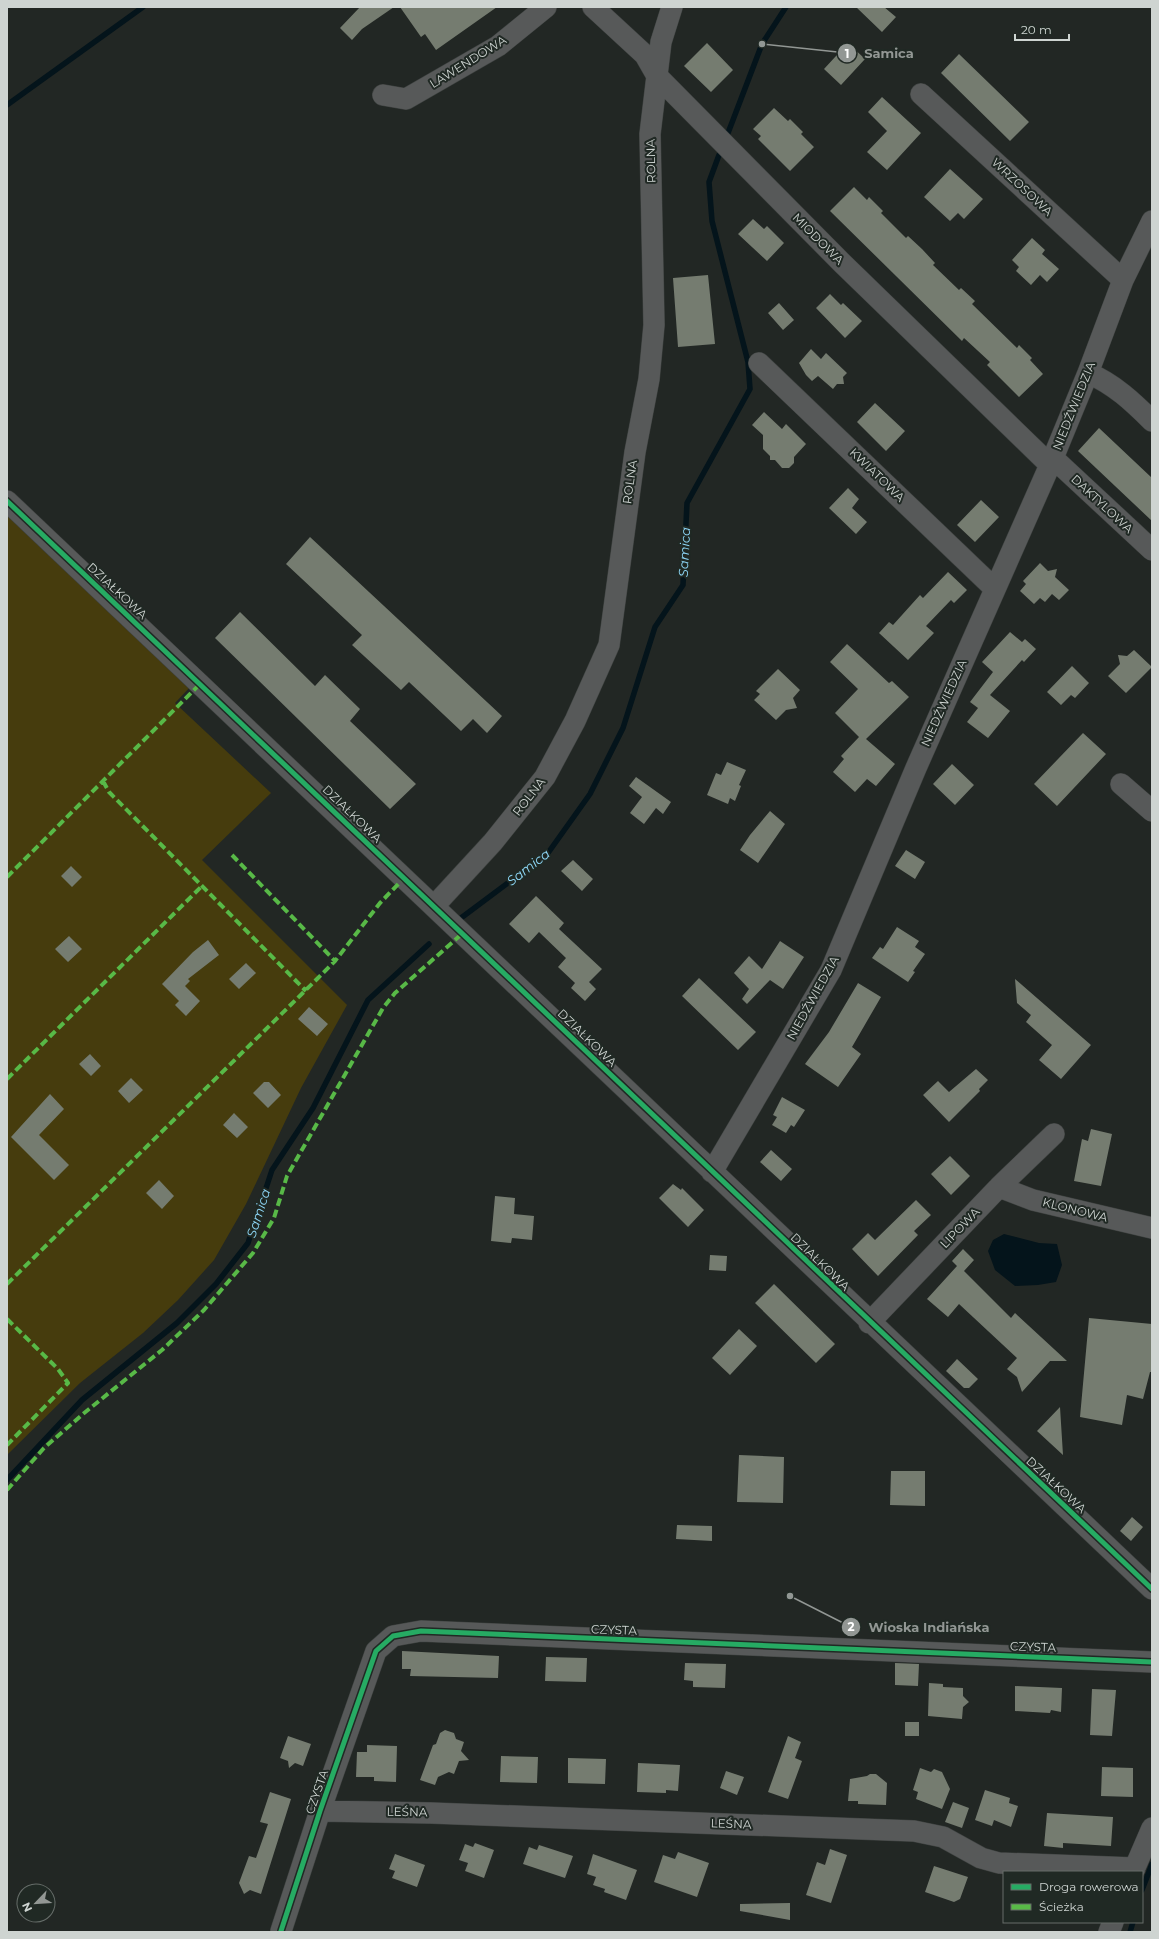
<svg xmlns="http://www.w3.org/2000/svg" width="1159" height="1939" font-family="Montserrat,sans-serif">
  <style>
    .green { fill: #463c0d }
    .water { fill: #04141b }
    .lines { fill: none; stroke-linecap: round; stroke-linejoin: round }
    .stream { stroke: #04141b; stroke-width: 5.5 }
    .building { fill: #757c70 }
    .minor-casing { stroke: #3e4240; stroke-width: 22 }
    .minor { stroke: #575959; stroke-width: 21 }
    .quiet { stroke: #58b947; stroke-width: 4; stroke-dasharray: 8 4; stroke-linecap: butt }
    .cycleway-casing { stroke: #202924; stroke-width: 8 }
    .cycleway { stroke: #26ab63; stroke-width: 5 }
    .labels { text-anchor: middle; stroke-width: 4; stroke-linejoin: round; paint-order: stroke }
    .street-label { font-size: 12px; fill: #ced4d1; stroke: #202924 }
    .water-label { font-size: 13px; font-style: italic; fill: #8fd8f9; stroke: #202924 }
    .leader { fill: none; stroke: #929794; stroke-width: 1.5 }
    .callout-dot { fill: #929794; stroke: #202924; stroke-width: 1.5 }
    .mark-label { font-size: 12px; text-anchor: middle; font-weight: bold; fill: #fff }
    .callout-label { font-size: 13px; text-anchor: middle; font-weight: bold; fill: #929794; stroke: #202924; stroke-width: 4; stroke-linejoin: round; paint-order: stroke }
  </style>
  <rect width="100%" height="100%" fill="#222724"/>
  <!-- green -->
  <path class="green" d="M7,511L191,686L175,703L271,793L202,860L347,1005L301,1088L246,1204L214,1260L178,1300L143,1333L80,1383L7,1455Z"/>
  <!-- water -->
  <path class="water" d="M1004,1234L1039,1243L1057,1244L1062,1265L1056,1282L1038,1285L1015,1286L995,1270L988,1251L993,1240Z"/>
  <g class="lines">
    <!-- stream -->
    <path class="stream" d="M7,105L143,7
      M728,133L762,44L786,7
      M461,918L548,853L590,794L623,728L655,627L683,585L687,503L750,389L748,362L712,221L709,182L719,155
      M7,1480L82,1400L177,1323L216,1284L248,1243L272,1170L313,1108L368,1000L429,944
      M1142,1890L1152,1864
      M1130,1932L1133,1922"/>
  </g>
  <!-- building -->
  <path class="building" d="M360,7H394L362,29L352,40L340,28Z
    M400,7H497L436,50L425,34L421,37Z
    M856,7H884L896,17L882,32Z
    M707,43L733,70L711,92L684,66Z
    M848,43L865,59L841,85L824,69Z
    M959,54L1029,122L1010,141L941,73Z
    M882,97L921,133L887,170L867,152L887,131L868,112Z
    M774,108L788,121L790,119L803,132L801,134L814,147L790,171L758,139L761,136L753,129Z
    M950,169L983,199L964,219L958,213L950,221L924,197Z
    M854,187L867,200L869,197L883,211L881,213L906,238L908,236L922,249L935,263L933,265L959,290L961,288L975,301L972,304L1017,348L1019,345L1032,358L1030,360L1043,374L1019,397L987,365L990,362L964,338L962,341L830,211Z
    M753,219L764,229L767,226L784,243L767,261L738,234Z
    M1032,238L1045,250L1042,254L1059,269L1047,282L1040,275L1031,285L1016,271L1019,267L1012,260Z
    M708,275L715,344L678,347L673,278Z
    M830,294L841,305L843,303L862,321L845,338L816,308Z
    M779,303L794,320L783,330L768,313Z
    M811,349L821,359L826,353L847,373L843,377L844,384H837L833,389L818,376L812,381L806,375L799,363Z
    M875,403L905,431L886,451L857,422Z
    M764,412L782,429L786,424L806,444L794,457V463L789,468H782L775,460H770V456L763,449V435L752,425Z
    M1099,428L1152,478V521L1078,451Z
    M848,488L859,499L852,508L867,522L856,534L829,508Z
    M981,500L999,517L975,542L957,525Z
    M310,537L502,716L487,733L473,719L461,731L409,682L401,690L352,645L362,635L286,564Z
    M1040,563L1048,571L1057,569L1055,577L1069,590L1059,600L1052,594L1045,602L1040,598L1034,604L1020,591L1026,584L1023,581Z
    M948,572L967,590L954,603L951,600L926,626L934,633L908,660L879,633L889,622L893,625L920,595L923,598Z
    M240,612L315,686L325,675L360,709L350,721L416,784L390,809L215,638Z
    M1010,632L1022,642L1025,639L1036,649L1024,662L1022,660L990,695L1010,711L988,738L967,722L978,708L970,702L993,672L982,662Z
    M847,644L889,683L892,681L909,697L866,739L895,764L876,786L867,779L855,792L833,772L844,759L841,756L859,737L835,713L858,689L830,662Z
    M1134,650L1152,667L1126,693L1108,676L1120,664L1118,655L1127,656Z
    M1072,666L1089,683L1075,698L1071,695L1061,705L1047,692Z
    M778,669L800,690L793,698L797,708L786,710L776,720L754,700L760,694L756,691Z
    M1083,733L1106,754L1057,806L1034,784Z
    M727,762L746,770L739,785L741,786L735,801L730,798L728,804L707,795L716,773L721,775Z
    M952,764L974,785L955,805L933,784Z
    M636,777L671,802L663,814L656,808L644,824L630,813L642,797L629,786Z
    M770,811L785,824L758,863L740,850L750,835Z
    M906,850L925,862L915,879L895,866Z
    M573,860L593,879L582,891L561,871Z
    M71,866L82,877L72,887L61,876Z
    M536,896L564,923L559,929L602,969L589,982L596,989L585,1001L571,988L575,983L558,967L566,958L539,932L529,943L509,924Z
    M897,927L919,941L915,947L925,954L913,971L915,972L908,982L872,958L880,947L883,949Z
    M69,936L82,949L68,962L55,949Z
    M208,940L219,955L188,979L190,981L185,986L200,1001L186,1016L175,1005L179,1001L162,984L193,952Z
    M780,941L804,957L783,989L770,980L747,1004L742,999L749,989L734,973L749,956L762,969Z
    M246,963L256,973L239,989L229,979Z
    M699,978L756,1032L738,1050L682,996Z
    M1015,979L1091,1045L1061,1079L1039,1060L1052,1045L1026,1022L1031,1015L1017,1003Z
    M858,983L881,997L852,1047L861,1054L838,1087L805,1064L829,1032Z
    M309,1007L328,1024L317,1036L298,1019Z
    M90,1054L101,1066L91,1076L79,1064Z
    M976,1069L988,1080L979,1089L980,1091L949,1122L923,1095L938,1081L949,1092Z
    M131,1078L143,1090L129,1103L118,1091Z
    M264,1082H269L281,1095L268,1108L253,1093Z
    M50,1094L64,1109L39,1135L69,1165L54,1180L11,1137Z
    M782,1097L805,1110L794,1127L791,1125L786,1133L772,1125L777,1117L773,1115Z
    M234,1113L248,1127L237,1138L223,1125Z
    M1091,1129L1112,1134L1101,1186L1074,1181L1082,1139L1088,1141Z
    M771,1150L792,1169L781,1181L760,1162Z
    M950,1156L970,1176L951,1195L931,1174Z
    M159,1180L174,1196L162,1209L146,1193Z
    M673,1184L681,1190L682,1188L704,1210L688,1227L659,1198Z
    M495,1196L515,1198L514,1214L534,1216L532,1240L512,1238L511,1243L491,1241Z
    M916,1200L931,1215L914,1231L918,1235L878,1276L852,1249L868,1233L875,1240Z
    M963,1249L974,1260L964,1271L1011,1318L1015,1313L1067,1361H1050L1022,1392L1017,1377L1007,1369L1017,1358L959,1304L948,1317L927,1299L957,1266L952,1261Z
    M710,1255L727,1256L726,1271L709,1270Z
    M774,1284L835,1344L816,1363L755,1303Z
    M1089,1318L1152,1324V1372H1150L1143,1399L1127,1395L1122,1425L1080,1417Z
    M739,1329L757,1346L730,1375L712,1358Z
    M957,1359L978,1379L969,1388H964L946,1371Z
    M1060,1407L1063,1455L1037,1431Z
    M739,1455L784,1457L783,1503L737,1502Z
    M891,1471H925V1506L890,1505Z
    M1132,1517L1143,1527L1131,1541L1120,1531Z
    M677,1525L712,1526V1541L676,1539Z
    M402,1651L499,1656L498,1678L410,1676L411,1669H402Z
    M546,1657L587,1658L586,1682L545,1681Z
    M685,1663L726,1664L725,1688L693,1687V1681L684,1680Z
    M895,1663L919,1664L918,1686L895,1685Z
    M929,1683L943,1684V1687L963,1688V1696L969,1702L963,1707L962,1719L928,1716Z
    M1015,1686L1062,1688L1061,1712L1051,1710L1050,1713L1015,1711Z
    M1092,1689L1116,1690L1112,1736L1090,1735Z
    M905,1722H919V1736H905Z
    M445,1730L454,1733L456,1739L464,1742L461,1751L469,1760L459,1761L454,1774L449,1772L438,1777L435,1785L420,1780L433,1745L436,1744L440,1733Z
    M288,1736L311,1744L303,1766L295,1763L289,1768L288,1761L280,1758Z
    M788,1736L801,1742L795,1758L802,1761L788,1799L768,1792Z
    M367,1745L397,1746L396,1782L374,1781V1777H356L357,1752H367Z
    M501,1756L538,1757L537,1783L500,1782Z
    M568,1758L606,1759L605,1784L568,1783Z
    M638,1763L680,1765L678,1791L666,1790V1793L637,1792Z
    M1102,1767L1133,1768V1797L1101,1796Z
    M920,1768L931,1772L934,1769L942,1772L950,1789L942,1809L916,1799L918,1792L913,1790Z
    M726,1771L744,1777L737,1795L720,1788Z
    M870,1774H876L887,1783L886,1805L858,1804V1801H848L850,1779L867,1776Z
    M985,1790L1010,1798L1009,1803L1018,1806L1011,1827L994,1820L992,1826L975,1820Z
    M270,1792L291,1799L261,1894L250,1890L244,1894L239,1883L249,1856L256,1858L268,1824L260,1822Z
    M953,1802L969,1808L962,1828L945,1822Z
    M1047,1813L1113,1817L1111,1846L1063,1843V1848L1044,1846Z
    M475,1843L494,1850L484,1878L465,1871L468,1863L459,1860L465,1844L473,1847Z
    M539,1845L573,1856L565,1878L523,1864L529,1847L537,1850Z
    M830,1849L847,1855L831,1903L806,1895L817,1862L825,1865Z
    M678,1852L709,1863L697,1897L654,1882L663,1855L675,1859Z
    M395,1854L425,1865L417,1887L392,1878L395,1871L389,1869Z
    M593,1854L637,1870L626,1900L604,1892L605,1889L593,1885L596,1877L587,1874Z
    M934,1866L968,1877L960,1899L954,1902L925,1892Z
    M790,1903V1920L740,1911V1904Z"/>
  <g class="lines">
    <!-- minor casing -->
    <g class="minor-casing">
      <path id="minor" d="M593,7L645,55L657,76L842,263L1050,465
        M921,94L1123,280
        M383,95L406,99L498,46L546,7
        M759,363L994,588
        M1088,373C1114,384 1133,402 1152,421
        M1053,458L1152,550
        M7,501C390,862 769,1228 1152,1589
        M1121,784L1152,811
        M435,905L493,842L545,777L575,721L609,645L635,452L649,379L654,325L650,134L661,42L672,7
        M712,1172L831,970L916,768L1053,458L1088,373L1123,280L1152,221
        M999,1187L1033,1200L1152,1228
        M869,1323L999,1187L1054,1134
        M320,1811L431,1813L914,1831L943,1837L981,1858L999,1863L1135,1868
        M1133,1872L1152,1828
        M281,1931L320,1811L376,1651L393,1636L421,1631L1152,1662
        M1109,1932L1113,1922"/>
    </g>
    <!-- minor -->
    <use href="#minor" class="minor"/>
    <!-- quiet -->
    <path class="quiet" d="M103,781L109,792L306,991
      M232,855L335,961
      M7,877L201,683
      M7,1079L202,886
      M7,1284L317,979L335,961L380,903L405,877
      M7,1319L58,1369L68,1383L7,1445
      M7,1490L44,1448L83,1414L162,1350L204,1310L253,1253L274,1218L287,1176L383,1008L395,993L463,933"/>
    <!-- cycleway casing -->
    <g class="cycleway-casing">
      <path id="cycleway" d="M7,501C390,862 769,1228 1152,1589
        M281,1931L320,1811L376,1651L393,1636L421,1631L1152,1662"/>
    </g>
    <!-- cycleway -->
    <use href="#cycleway" class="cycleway"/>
  </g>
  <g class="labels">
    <!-- street labels -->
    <g class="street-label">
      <text transform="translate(468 62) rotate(-32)" y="4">LAWENDOWA</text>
      <text transform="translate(651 161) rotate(-91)" y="4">ROLNA</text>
      <text transform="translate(1022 187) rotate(43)" y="4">WRZOSOWA</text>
      <text transform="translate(818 239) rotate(45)" y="4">MIODOWA</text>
      <text transform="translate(1074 406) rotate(-68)" y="4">NIEDŹWIEDZIA</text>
      <text transform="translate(877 475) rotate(44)" y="4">KWIATOWA</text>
      <text transform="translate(630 482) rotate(-82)" y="4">ROLNA</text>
      <text transform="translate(1102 504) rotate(43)" y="4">DAKTYLOWA</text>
      <text transform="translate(117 591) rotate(43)" y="4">DZIAŁKOWA</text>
      <text transform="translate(944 703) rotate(-66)" y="4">NIEDŹWIEDZIA</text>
      <text transform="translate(529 797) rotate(-52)" y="4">ROLNA</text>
      <text transform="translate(352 814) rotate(44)" y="4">DZIAŁKOWA</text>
      <text transform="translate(813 998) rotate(-61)" y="4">NIEDŹWIEDZIA</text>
      <text transform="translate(587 1038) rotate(44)" y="4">DZIAŁKOWA</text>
      <text transform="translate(1075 1210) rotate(14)" y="4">KLONOWA</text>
      <text transform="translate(960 1228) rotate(-46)" y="4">LIPOWA</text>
      <text transform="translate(820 1262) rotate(44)" y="4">DZIAŁKOWA</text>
      <text transform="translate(1056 1485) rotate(43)" y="4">DZIAŁKOWA</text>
      <text transform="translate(614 1630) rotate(2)" y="4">CZYSTA</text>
      <text transform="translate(1033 1647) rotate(2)" y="4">CZYSTA</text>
      <text transform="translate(317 1792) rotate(-71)" y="4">CZYSTA</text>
      <text transform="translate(407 1812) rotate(1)" y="4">LEŚNA</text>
      <text transform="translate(731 1824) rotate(2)" y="4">LEŚNA</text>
    </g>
    <!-- water labels -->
    <g class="water-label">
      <text transform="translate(684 552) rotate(-87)" y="5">Samica</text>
      <text transform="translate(528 867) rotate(-38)" y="5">Samica</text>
      <text transform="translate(258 1213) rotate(-72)" y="5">Samica</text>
    </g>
  </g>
  <!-- callouts -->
  <path class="leader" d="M762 44L847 53M790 1596L851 1627"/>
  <g class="callout-dot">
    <circle cx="762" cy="44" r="4"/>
    <circle cx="790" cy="1596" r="4"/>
    <circle cx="847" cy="53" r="10"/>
    <circle cx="851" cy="1627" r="10"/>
  </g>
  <g class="mark-label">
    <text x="847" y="58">1</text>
    <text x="851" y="1631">2</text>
  </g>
  <g class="callout-label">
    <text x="889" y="58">Samica</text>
    <text x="929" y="1632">Wioska Indiańska</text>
  </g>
  <!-- border -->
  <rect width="1159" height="1939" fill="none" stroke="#ced4d1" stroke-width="16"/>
  <!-- legend -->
  <rect x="1003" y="1871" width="140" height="52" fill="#202924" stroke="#666d69"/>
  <rect x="1011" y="1884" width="20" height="6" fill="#26ab63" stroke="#666d69"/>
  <text x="1039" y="1891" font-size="12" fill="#ced4d1">Droga rowerowa</text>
  <rect x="1011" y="1904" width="20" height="6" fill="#58b947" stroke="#666d69"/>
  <text x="1039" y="1911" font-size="12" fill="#ced4d1">Ścieżka</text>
  <!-- north arrow -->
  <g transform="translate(36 1903) rotate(245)"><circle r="19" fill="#202924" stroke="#666d69"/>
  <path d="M0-3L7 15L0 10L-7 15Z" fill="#929794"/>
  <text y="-6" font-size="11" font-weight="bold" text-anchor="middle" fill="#ced4d1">N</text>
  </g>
  <!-- scale -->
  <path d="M1015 34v6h54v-6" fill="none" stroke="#ced4d1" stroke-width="2"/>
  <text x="1021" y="34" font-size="12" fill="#ced4d1" stroke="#202924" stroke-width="3" paint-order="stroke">20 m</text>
</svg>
